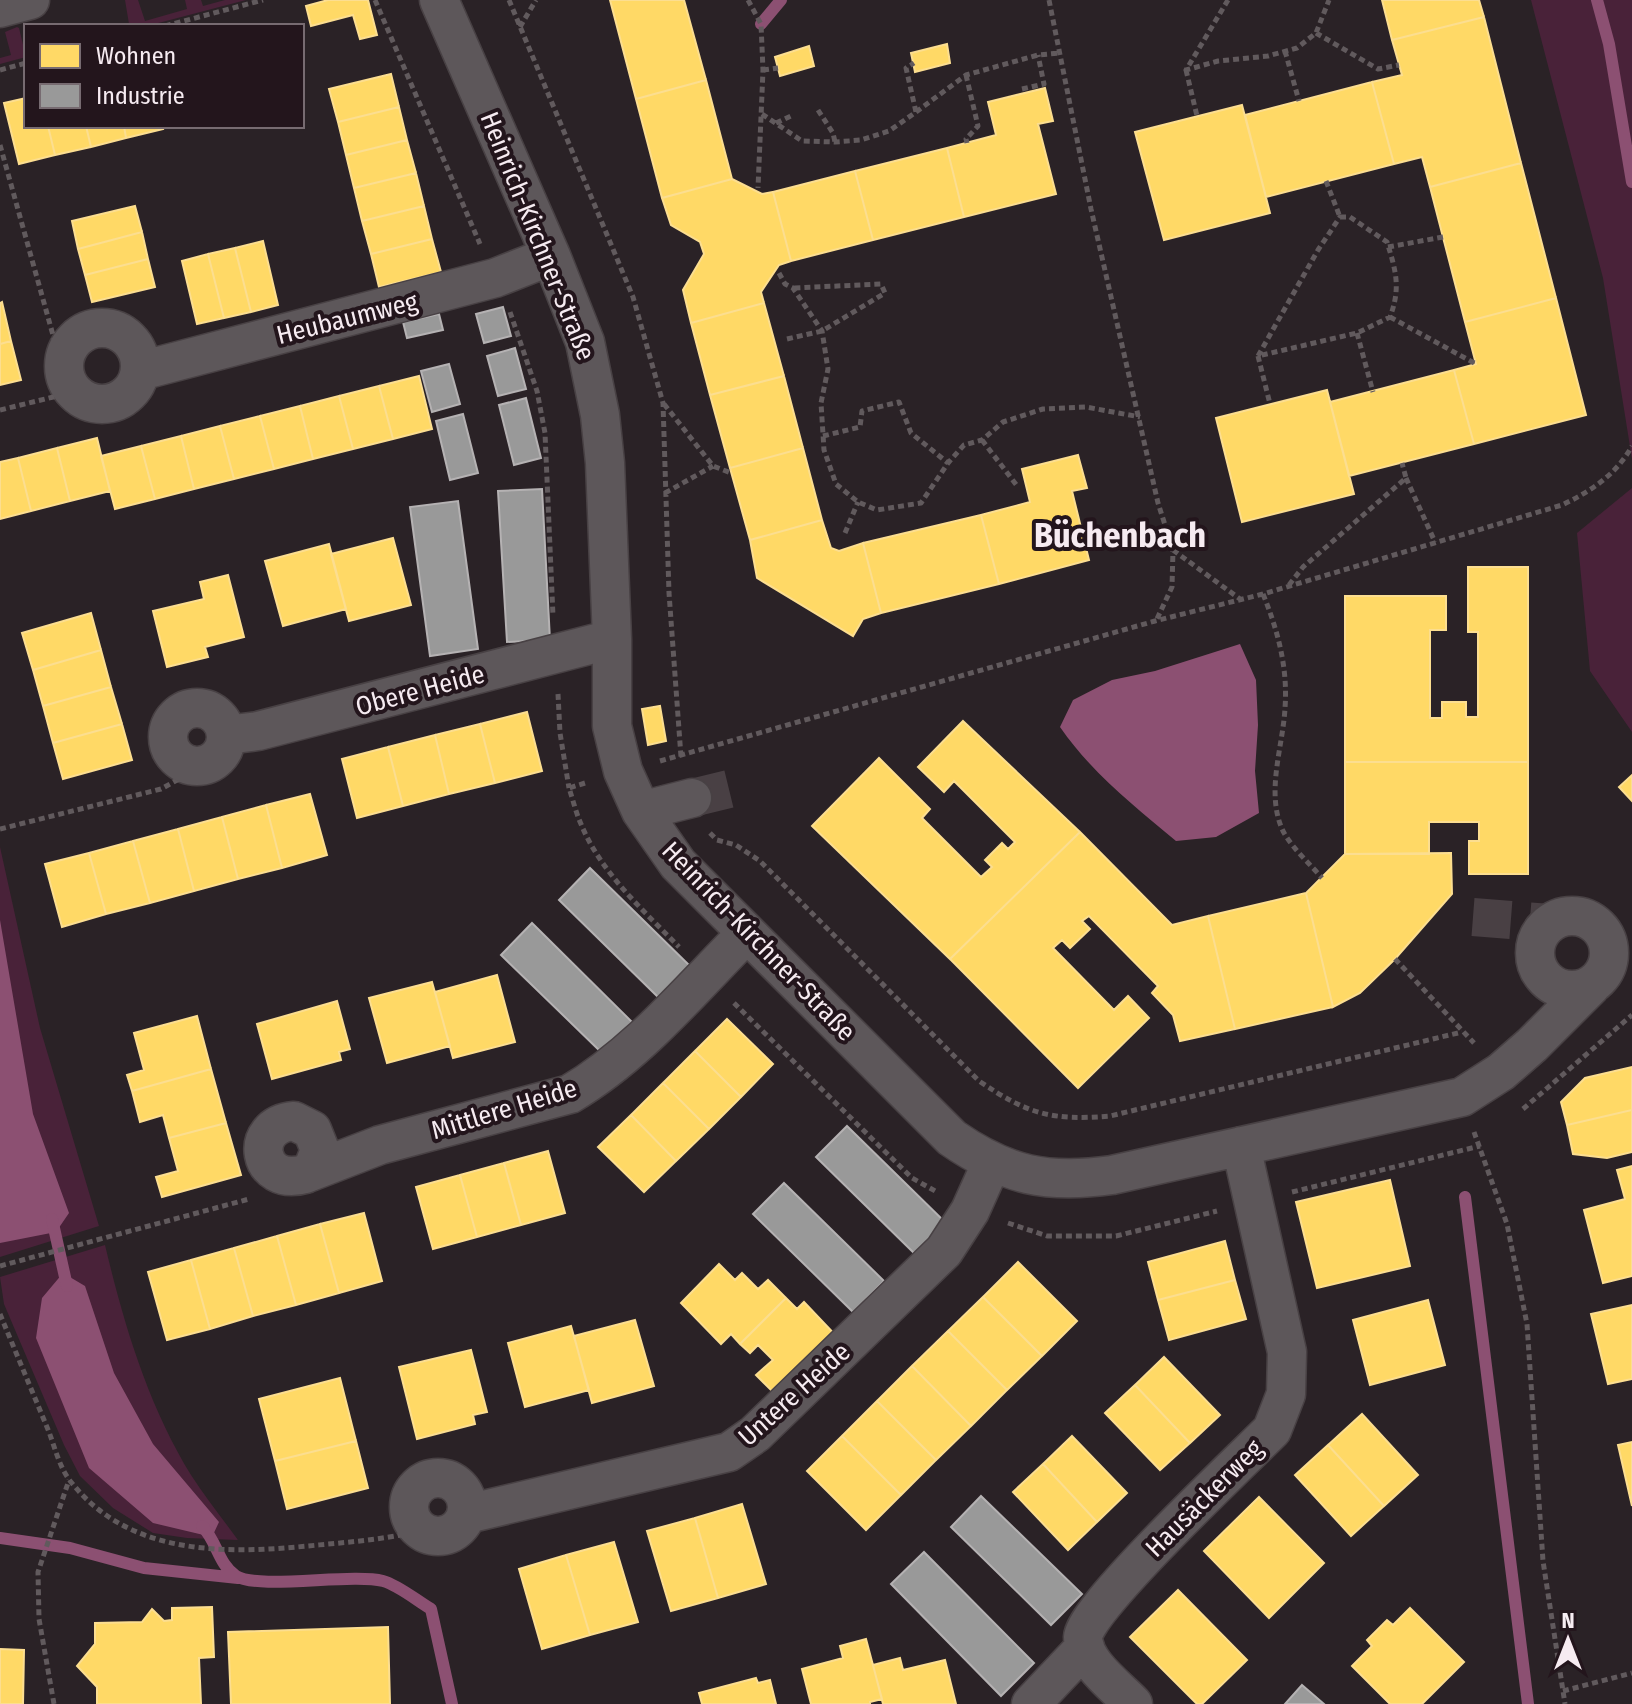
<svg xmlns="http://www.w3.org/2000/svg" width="1632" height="1704" font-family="'Fira Sans Condensed',sans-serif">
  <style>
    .green { fill: #492239 }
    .water { fill: #8c5072 }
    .homes { fill: #ffd966; stroke: #fcde90; stroke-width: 2 }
    .industry { fill: #999; stroke: #b5b2b3; stroke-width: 2 }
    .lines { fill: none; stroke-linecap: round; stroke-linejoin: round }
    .stream { stroke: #8c5072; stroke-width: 12 }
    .minor-tunnel { stroke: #494044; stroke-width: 38; stroke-dasharray: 38 19; stroke-linecap: butt }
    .minor-casing { stroke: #484144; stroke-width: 41 }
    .path { stroke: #615a5d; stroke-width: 5; stroke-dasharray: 6 4; stroke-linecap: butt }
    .minor { stroke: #5d575a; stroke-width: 38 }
    .labels { text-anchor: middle; stroke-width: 8; stroke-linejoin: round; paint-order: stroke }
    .street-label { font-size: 26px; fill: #f6ebf1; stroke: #23151c }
    .district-label { font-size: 34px; font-weight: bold; fill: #f6ebf1; stroke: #23151c }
  </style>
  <rect width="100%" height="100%" fill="#2a2226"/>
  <!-- green -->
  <path class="green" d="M125,0H138L145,21L187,9L185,0H201L203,6L225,0H246L147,26H123L129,24Z
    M1531,0H1632V459L1603,278Z
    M17,27L19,28L26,57L0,64V58L11,55L5,32Z
    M1632,488V732L1590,671L1577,533Z
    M0,847L40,1028L99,1226L0,1257Z
    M105,1245C124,1325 148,1405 191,1475C205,1497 222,1518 238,1540L187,1538L153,1533L113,1508L80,1476L64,1445L4,1304L0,1277Z"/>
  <!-- water -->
  <path class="water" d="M1240,644L1256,680L1258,725L1255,771L1259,813L1216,837L1176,841C1134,806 1091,772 1060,727L1073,700L1112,680L1155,671Z
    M0,920L33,1114L69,1213L56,1232L0,1243Z
    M63,1273L85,1286L114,1373L153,1444L219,1522L212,1537L153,1523L89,1468L36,1338L42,1298Z"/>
  <!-- homes -->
  <path class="homes" d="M328,0H368L377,35L360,39L353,15L311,26L306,6Z
    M610,0H684L706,80L636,99Z
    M1382,0H1479L1484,17L1392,40Z
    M1484,17L1521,163L1430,187L1422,157L1394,164L1372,82L1402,75L1392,40Z
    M947,44L950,63L915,72L911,53Z
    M809,46L814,66L780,76L775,57Z
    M391,74L399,107L338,122L329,89Z
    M706,80L732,179L662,198L636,99Z
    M1372,82L1394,164L1266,197L1245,115Z
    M1045,88L1053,121L1038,124L1056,194L964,217L947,148L996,135L988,102Z
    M26,98V126H48L55,155L19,164L4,103Z
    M1242,105L1270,213L1164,240L1135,132Z
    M399,107L407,140L346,155L338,122Z
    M48,126H86L91,147L55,155Z
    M86,126H124L126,138L91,147Z
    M124,126H162L163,129L126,138Z
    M407,140L416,173L354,188L346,155Z
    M947,148L964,217L873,240L855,171Z
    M1521,163L1556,298L1465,322L1430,187Z
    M855,171L873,240L791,261L773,192Z
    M416,173L424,206L362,221L354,188Z
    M732,179L762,194L773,192L791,261L779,265L761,292L764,303L691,323L683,290L704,254L700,242L671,225L662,198Z
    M135,206L142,232L78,249L72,221Z
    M424,206L432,239L371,254L362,221Z
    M142,232L148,259L85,275L78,249Z
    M432,239L441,272L379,287L371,254Z
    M263,241L278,305L251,312L235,248Z
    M235,248L251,312L224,318L208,254Z
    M208,254L224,318L197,324L182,261Z
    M148,259L155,287L92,302L85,275Z
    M1556,298L1586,415L1474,444L1454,370L1476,364L1465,322Z
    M2,302L11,341L0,344V303Z
    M764,303L784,376L710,395L691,323Z
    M11,341L21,380L0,385V344Z
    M1454,370L1474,444L1349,476L1330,402Z
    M419,376L432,429L393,439L379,386Z
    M784,376L803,448L730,468L710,395Z
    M379,386L393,439L353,449L339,396Z
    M1327,390L1354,494L1242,522L1216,418Z
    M339,396L353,449L313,459L300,406Z
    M300,406L313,459L274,469L260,416Z
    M260,416L274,469L234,479L220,426Z
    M220,426L234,479L194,489L181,436Z
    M181,436L194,489L155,499L141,446Z
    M97,438L110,491L70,501L57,448Z
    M141,446L155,499L115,509L101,456Z
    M57,448L70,501L31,511L18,458Z
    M803,448L822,520L750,540L730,468Z
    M1078,455L1087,488L1072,491L1089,560L999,584L981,515L1030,502L1022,469Z
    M18,458L31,511L0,519V462Z
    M981,515L999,584L881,613L863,543Z
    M822,520L831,548L839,551L863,543L881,613L863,619L853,636L757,578L750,540Z
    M393,538L411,605L349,621L331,554Z
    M329,544L346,609L283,626L265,561Z
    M1468,567H1528V762H1345V596H1446V630H1430V718H1442V702H1466V717H1478V632H1468Z
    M228,575L244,637L205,647L208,657L167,667L153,611L204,599L200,582Z
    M91,613L101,650L33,670L22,633Z
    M101,650L111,687L43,706L33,670Z
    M111,687L122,724L53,743L43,706Z
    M660,706L666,741L648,745L642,709Z
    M527,712L542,771L495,783L480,724Z
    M963,721L1080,832L950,959L812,826L879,758L930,809L922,818L981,877L992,867L985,860L1002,843L1008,849L1015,842L954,781L944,792L918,767Z
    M122,724L132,760L63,779L53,743Z
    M480,724L495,783L449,794L435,735Z
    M435,735L449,794L403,806L388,747Z
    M388,747L403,806L357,818L342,759Z
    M1345,762H1528V874H1469V841H1479V822H1429V854H1345Z
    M1632,775V801L1619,787Z
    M310,794L327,855L282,868L266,805Z
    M266,805L282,868L238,879L222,817Z
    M222,817L238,879L194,891L178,829Z
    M178,829L194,891L150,903L133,841Z
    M1080,832L1172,925L1208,916L1235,1029L1180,1041L1173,1015L1152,993L1158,986L1089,916L1082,921L1090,929L1070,948L1062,940L1053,948L1114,1010L1128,996L1149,1018L1078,1088L950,959Z
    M133,841L150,903L106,914L89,853Z
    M89,853L106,914L62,927L45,864Z
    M1451,853L1452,894L1395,959L1360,993L1333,1007L1306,893L1345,854Z
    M1306,893L1333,1007L1235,1029L1208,916Z
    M497,975L515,1042L453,1058L435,992Z
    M432,982L450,1046L387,1063L369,998Z
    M337,1001L350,1049L339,1052L341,1060L272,1079L257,1024Z
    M197,1016L211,1069L132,1091L127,1075L144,1070L134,1033Z
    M727,1019L773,1064L741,1097L695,1051Z
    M695,1051L741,1097L709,1129L663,1083Z
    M1632,1067V1110L1567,1125L1561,1102L1585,1078Z
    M211,1069L226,1123L169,1138L163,1115L140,1122L132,1091Z
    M663,1083L709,1129L676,1161L631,1115Z
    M1632,1110V1152L1607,1158L1573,1154L1567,1125Z
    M631,1115L676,1161L644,1192L598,1147Z
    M226,1123L241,1175L162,1197L156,1177L178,1171L169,1138Z
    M548,1151L565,1213L521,1225L504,1163Z
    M504,1163L521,1225L477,1237L460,1175Z
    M1632,1166V1276L1603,1283L1584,1210L1625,1199L1617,1170Z
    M460,1175L477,1237L433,1249L416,1187Z
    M1390,1180L1410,1266L1317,1288L1296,1202Z
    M364,1213L382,1281L339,1293L320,1224Z
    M320,1224L339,1293L296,1305L277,1236Z
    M277,1236L296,1305L253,1316L234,1248Z
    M1225,1241L1235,1280L1158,1300L1148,1262Z
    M234,1248L253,1316L210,1329L191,1260Z
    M191,1260L210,1329L167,1340L148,1272Z
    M1018,1262L1077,1321L1042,1356L983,1297Z
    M719,1264L735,1280L742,1273L758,1289L768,1280L786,1298L740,1344L731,1334L721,1344L681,1303Z
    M1235,1280L1246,1319L1169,1340L1158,1300Z
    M983,1297L1042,1356L1007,1390L948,1331Z
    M786,1298L797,1309L804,1302L840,1340L774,1393L756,1375L773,1360L758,1345L750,1353L740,1344Z
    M1428,1300L1445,1365L1370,1385L1353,1320Z
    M1632,1305V1379L1608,1384L1591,1314Z
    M635,1320L654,1386L592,1403L574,1336Z
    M571,1326L589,1390L525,1407L508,1343Z
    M948,1331L1007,1390L971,1426L912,1366Z
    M471,1350L487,1412L473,1415L475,1424L417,1439L399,1367Z
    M1164,1357L1220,1415L1190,1443L1135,1385Z
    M912,1366L971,1426L936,1460L877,1401Z
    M340,1378L356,1441L275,1461L259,1399Z
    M1135,1385L1190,1443L1160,1470L1105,1413Z
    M877,1401L936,1460L901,1495L842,1436Z
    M1362,1414L1418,1475L1384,1506L1328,1445Z
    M842,1436L901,1495L866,1530L807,1471Z
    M1072,1436L1127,1493L1097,1522L1043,1464Z
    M356,1441L368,1488L287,1509L275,1461Z
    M1632,1442V1506L1618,1445Z
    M1328,1445L1384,1506L1351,1536L1295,1475Z
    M1043,1464L1097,1522L1068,1550L1013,1492Z
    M1259,1497L1324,1563L1269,1618L1204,1551Z
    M742,1504L766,1584L718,1598L695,1518Z
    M695,1518L718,1598L671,1611L647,1531Z
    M614,1542L638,1622L590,1635L566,1555Z
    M566,1555L590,1635L542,1649L519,1569Z
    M1178,1590L1247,1660L1202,1704H1197L1130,1637Z
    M212,1607L214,1657L199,1658L201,1704H97V1687L77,1666L95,1644V1623L142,1622L152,1609L164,1621L172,1620V1608Z
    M1410,1608L1464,1662L1422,1704H1390L1352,1666L1372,1646L1367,1640L1387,1620L1393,1625Z
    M388,1627L390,1704H231L228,1632Z
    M866,1639L882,1699L870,1702V1704H811L802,1669L843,1658L840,1646Z
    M0,1649L24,1650L23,1704H0Z
    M900,1658L903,1670L945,1660L956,1704H883L873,1665Z
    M756,1678L758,1683L770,1680L776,1704H702L699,1693Z"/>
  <!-- industry -->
  <path class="industry" d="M503,307L511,336L484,343L476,314Z
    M439,314L443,330L407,338L403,322Z
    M515,348L526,389L498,396L487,356Z
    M449,364L460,404L432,412L421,371Z
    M526,398L541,458L514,465L499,405Z
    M463,414L478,473L450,480L436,421Z
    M542,489L550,640L507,642L498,491Z
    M458,501L478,649L430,656L410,507Z
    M590,868L690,966L659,998L559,900Z
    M532,923L632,1022L602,1053L501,955Z
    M847,1126L947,1224L916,1255L816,1157Z
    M784,1183L884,1281L853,1312L753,1214Z
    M981,1496L1082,1594L1051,1625L951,1527Z
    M924,1552L1034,1663L1001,1696L891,1584Z
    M1302,1685L1324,1704H1285Z"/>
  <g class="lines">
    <!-- stream -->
    <path class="stream" d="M1597,0L1609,44L1632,182
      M761,24L781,0
      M1465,1197L1528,1704
      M52,1219L67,1286
      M202,1526C217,1541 218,1564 236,1576C258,1590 352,1573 383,1581C398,1585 416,1600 431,1609L452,1704
      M0,1538L70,1548L144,1568L238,1578"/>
    <!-- minor-tunnel -->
    <path class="minor-tunnel" d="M692,798L737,787
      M1473,917L1550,923"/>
    <!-- minor casing -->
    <g class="minor-casing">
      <path id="minor" d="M439,0L551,256L585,342L600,415L605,463L612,639V726L623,771L641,811L678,864L952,1138C1007,1176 1047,1184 1112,1175L1462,1097L1501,1072L1532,1045L1591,986
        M0,8L30,0
        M64 366a38 38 0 1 1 76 0a38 38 0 1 1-76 0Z
        M140,371L495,278L551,256
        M168 737a29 29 0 1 1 58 0a29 29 0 1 1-58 0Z
        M226,735L258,731L612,639
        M641,811L692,798
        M1535 953a37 37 0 1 1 74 0a37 37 0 1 1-74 0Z
        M305,1174L313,1168L320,1150L312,1130L294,1121C247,1125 257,1188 305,1174L380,1145L570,1094C638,1054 691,989 747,933
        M409 1507a29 29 0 1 1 58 0a29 29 0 1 1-58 0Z
        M467,1514L729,1452L755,1434L944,1251L970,1211L992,1162
        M1031,1704L1085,1647
        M1133,1704C1117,1687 1083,1663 1083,1637C1084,1609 1243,1459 1272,1430L1286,1394L1287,1352L1241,1146"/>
    </g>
    <!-- path -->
    <path class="path" d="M375,0L480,244
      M509,0L633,297L663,403L669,593L681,757
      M748,0L761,24L763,70L758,188
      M1049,0L1091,209L1158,503L1173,550L1172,587L1156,621
      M1228,0L1186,70L1218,61L1268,56L1297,48L1316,33L1329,0
      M165,26L263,0
      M520,27L536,0
      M1316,33L1378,69L1399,65
      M1285,51L1299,101
      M0,70L26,63
      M763,70L778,68
      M1186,70L1197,116
      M966,75L978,126L966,139L967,143
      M1022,89L1044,84L1038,55
      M818,110L833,133L835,142
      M916,112L966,75L1038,55L1060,53
      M762,114L802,141L835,142L861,140L889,131L916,112L906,68L914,63
      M776,123L791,116
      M0,145L63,371
      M1326,181L1340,217
      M1340,217H1350L1387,242C1396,271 1401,288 1390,317L1357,333L1258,356L1318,250Z
      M1388,247L1443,237
      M779,273L785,284L793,288L822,331L828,369L821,403L824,450L836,484L858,502L877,510L921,503L948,463L964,445L982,440L1003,422L1043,409L1086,407L1140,417
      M510,312L537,391L545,433L553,616
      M1390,317L1476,364
      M1357,333L1373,392
      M787,339L822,331L885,293L881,284L794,288
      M1258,356L1270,404
      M664,404L713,466L731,473
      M0,410L74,392
      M823,436L860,427L862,411L899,402L911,433L948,463
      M982,440L1018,487
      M1406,478L1435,542
      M665,493L713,466
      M845,533L858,502
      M1173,550L1240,599
      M1289,585L1303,567L1406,478L1402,463
      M1263,594C1278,631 1288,668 1285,708C1283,747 1265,793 1283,831C1292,848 1310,864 1322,878
      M558,694L560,733L569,788
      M660,761L1155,621L1263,594L1562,505C1591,491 1616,475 1632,446
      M585,783L569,788C573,800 576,813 581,824C601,873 643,910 679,947
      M0,829L161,789L204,765
      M710,833L717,840L736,845L760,861L979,1081C1028,1114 1051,1121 1110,1116L1462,1032
      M1395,959L1474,1043
      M734,1003L912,1178L937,1192
      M1523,1109L1632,1015
      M1474,1132L1507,1224L1527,1324L1543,1561L1565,1704
      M1292,1192L1480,1146
      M1008,1223L1047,1236H1116L1217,1211
      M0,1266L249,1199
      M0,1314C16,1353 33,1393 49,1432C55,1448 60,1469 71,1482C131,1558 230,1554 318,1545C352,1542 386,1539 420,1531
      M1563,1691L1632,1673
      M54,1704L39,1619L38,1572L69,1480"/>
    <!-- minor -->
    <use href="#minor" class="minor"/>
  </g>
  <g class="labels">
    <!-- street labels -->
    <g class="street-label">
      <text transform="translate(538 236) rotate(68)" y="9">Heinrich-Kirchner-Straße</text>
      <text transform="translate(347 318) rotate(-14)" y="9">Heubaumweg</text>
      <text transform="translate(420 690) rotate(-15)" y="9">Obere Heide</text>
      <text transform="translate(759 941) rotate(46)" y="9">Heinrich-Kirchner-Straße</text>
      <text transform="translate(504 1109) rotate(-17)" y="9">Mittlere Heide</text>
      <text transform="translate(794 1394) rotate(-42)" y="9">Untere Heide</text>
      <text transform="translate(1204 1498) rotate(-45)" y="9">Hausäckerweg</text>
    </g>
    <!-- district labels -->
    <g class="district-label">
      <text x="1120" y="547">Büchenbach</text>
    </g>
  </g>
  <!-- legend -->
  <rect x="24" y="24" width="280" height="104" fill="#23151c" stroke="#776b71" stroke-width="2"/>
  <rect x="40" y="44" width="40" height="24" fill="#ffd966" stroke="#776b71" stroke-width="2"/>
  <text x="96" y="64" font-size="24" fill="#f6ebf1">Wohnen</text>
  <rect x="40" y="84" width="40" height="24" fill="#999999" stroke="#776b71" stroke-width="2"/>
  <text x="96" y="104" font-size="24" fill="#f6ebf1">Industrie</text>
  <!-- north arrow -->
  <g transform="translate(1568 1640)" stroke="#23151c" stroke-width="6" paint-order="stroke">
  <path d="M0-6L14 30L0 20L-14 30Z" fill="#f6ebf1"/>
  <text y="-12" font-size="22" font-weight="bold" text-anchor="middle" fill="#f6ebf1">N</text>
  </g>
</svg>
